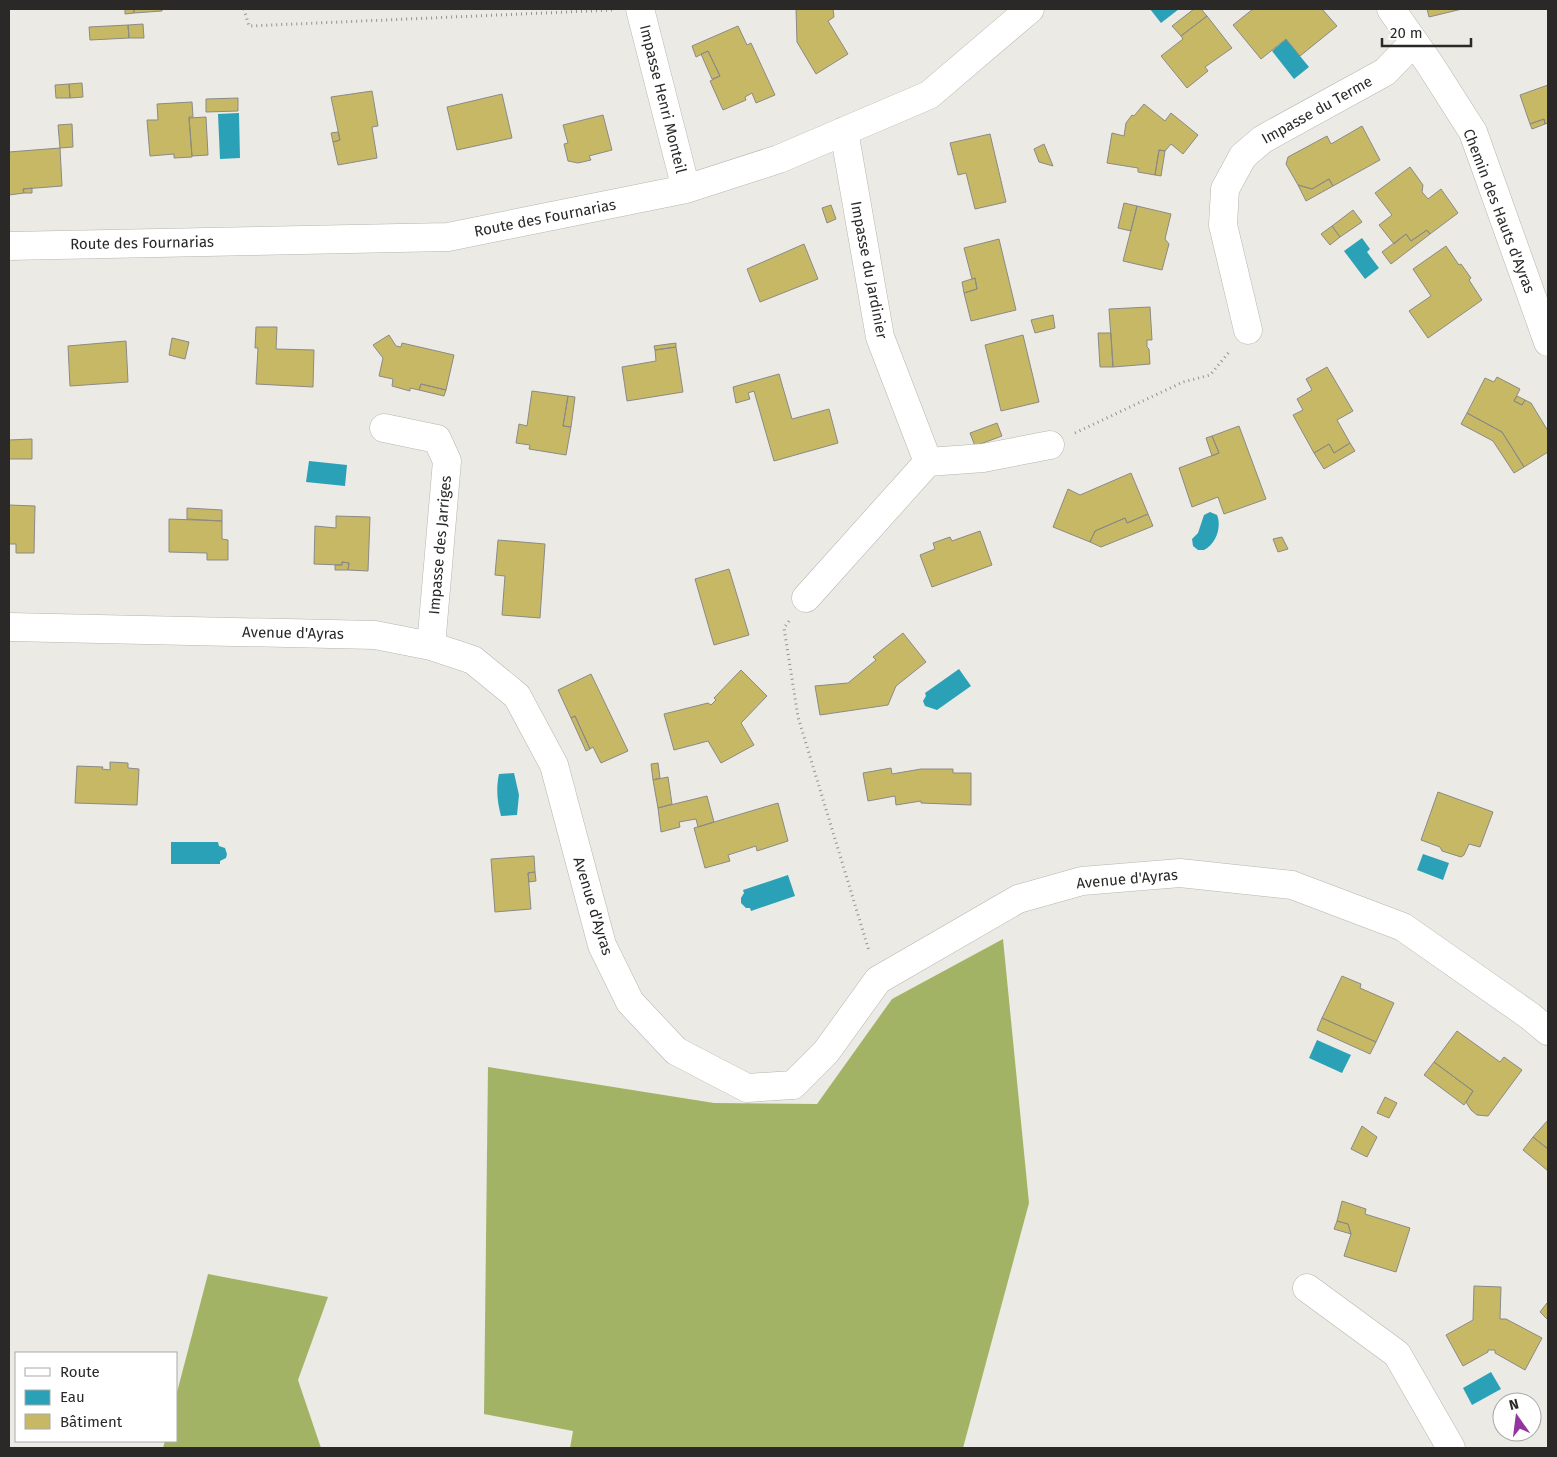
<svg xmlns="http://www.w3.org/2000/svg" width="1557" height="1457" font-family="'Fira Sans',sans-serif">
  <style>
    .forest { fill: #a2b365 }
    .water { fill: #2ba1b8 }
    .building { fill: #c7b866; stroke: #8b8a85 }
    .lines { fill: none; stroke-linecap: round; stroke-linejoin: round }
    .minor-casing { stroke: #b6b5af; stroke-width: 29 }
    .path { stroke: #94938f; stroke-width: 3; stroke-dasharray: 1 4; stroke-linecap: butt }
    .minor { stroke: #fff; stroke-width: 28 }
    .labels { text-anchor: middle; stroke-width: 4; stroke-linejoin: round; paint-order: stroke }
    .street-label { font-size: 15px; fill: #2a2927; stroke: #fff }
  </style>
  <rect width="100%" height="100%" fill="#ebeae4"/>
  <!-- forest -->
  <path class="forest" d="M1003,939L1029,1203L963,1448H570L573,1431L484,1414L488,1067L714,1103L817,1104L892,999Z
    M208,1274L328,1297L298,1380L321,1448H163L165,1441H176V1396Z"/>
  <!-- water -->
  <path class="water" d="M1150,9H1179L1161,23Z
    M1286,39L1309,67L1294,79L1272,51Z
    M239,113L240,158L220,159L218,114Z
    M1362,238L1370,249L1367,252L1379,268L1365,279L1344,251Z
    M309,461L347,465L345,486L306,482Z
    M1210,512L1217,515C1222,527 1216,544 1204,550H1198L1193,546L1192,539L1198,533L1204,515Z
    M959,669L971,686L937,710L925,706L923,701L926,696L925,693Z
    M514,773L519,795L517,815L501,816C497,801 496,788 499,774Z
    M171,842H218L219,846L225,848L227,854L226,858L220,861V864H171Z
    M1423,854L1449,863L1443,880L1417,870Z
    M788,875L795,896L751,911L750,908H746L741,903V898L744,893L743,890Z
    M1317,1040L1351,1055L1342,1073L1309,1058Z
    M1491,1372L1501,1389L1472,1405L1463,1388Z"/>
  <!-- building -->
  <path class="building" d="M125,9H134V13L125,14Z
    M134,9H162V11L134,13Z
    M796,9H833L834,17L828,21L848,54L816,74L797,42Z
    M1194,9H1201L1207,16L1181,36L1172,26Z
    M1253,9H1322L1337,26L1300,56L1286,39L1261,59L1233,25Z
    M1427,9H1462L1429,17Z
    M1207,16L1232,48L1205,67L1208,71L1187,88L1161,56L1183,39L1181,36Z
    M143,24L144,38H129L128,25Z
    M128,25L129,38L90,40L89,27Z
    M738,26L747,45L751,43L775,95L756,103L752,93L745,97L746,100L723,110L710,81L720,76L708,51L696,57L692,46Z
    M708,51L720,76L712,79L701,54Z
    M82,83L83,97L70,98L69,84Z
    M69,84L70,98H56L55,85Z
    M1548,85V123L1545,124L1544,119L1530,124L1520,95Z
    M372,91L378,126L372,127L377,158L338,165L333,142L340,140L331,97Z
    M502,94L512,138L457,150L447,107Z
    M238,98V111L206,112V99Z
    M192,102L193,117H189L192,157L174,158V154L150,156L147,120H158L157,104Z
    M1144,104L1165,121L1171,113L1198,135L1183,154L1171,144L1165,151L1159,150L1155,175L1138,172V168L1107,163L1112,133L1124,136L1126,123L1132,115L1134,116Z
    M603,115L612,150L589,156L591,160L578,163L568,161L564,144L568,143L563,125Z
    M206,117L208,155L192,156L189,118Z
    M1544,119L1545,124L1532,129L1530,124Z
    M72,124L73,147L60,148L58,125Z
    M1362,126L1380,160L1333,186L1329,179L1312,189L1298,185L1286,164L1288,157L1327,136L1331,144Z
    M338,132L340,140L333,142L331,133Z
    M990,134L1006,202L975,209L966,173L958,175L950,143Z
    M1044,144L1053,166L1039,162L1034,149Z
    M60,148L62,186L23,189L24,193L9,195V152Z
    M1159,150L1165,151L1161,176L1155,175Z
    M1410,167L1423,185L1422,192L1428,199L1441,189L1458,213L1430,234L1427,230L1411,241L1406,234L1394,244L1379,225L1392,215L1375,193Z
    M1329,179L1333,186L1306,201L1298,185L1312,189Z
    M32,188V193H24L23,189Z
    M1124,203L1137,206L1131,231L1118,228Z
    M831,205L836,219L827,223L822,208Z
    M1137,206L1171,214L1165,239L1169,244L1162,270L1123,261Z
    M1353,210L1362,222L1340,237L1332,226Z
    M1332,226L1340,237L1330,245L1321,234Z
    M1427,230L1430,234L1391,264L1382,252L1406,234L1411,241Z
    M999,239L1016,310L971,321L964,293L977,289L975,278L972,279L964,248Z
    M804,244L818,279L760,302L747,269Z
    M1446,246L1459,265L1461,264L1471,278L1469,280L1482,300L1428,338L1409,311L1431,296L1413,269Z
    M975,278L977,289L964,293L962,282Z
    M1150,307L1152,340H1147V347L1149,349L1150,364L1113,367L1109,309Z
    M1053,315L1055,328L1035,333L1031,320Z
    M256,327H277L276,349L314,350L313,387L256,384L258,348H255Z
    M1098,333H1111L1113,367H1100Z
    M389,335L396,346L401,347L402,343L454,355L446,390L421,384L419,390L410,388V391L392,386L393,379L379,376L383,358L373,345Z
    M1023,335L1039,402L1001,411L985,345Z
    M172,338L189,342L185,359L169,355Z
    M126,341L128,382L70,386L68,346Z
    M676,343V347L655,350L654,346Z
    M676,347L683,392L627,401L622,367L656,361L655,350Z
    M1327,367L1353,411L1337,420L1350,443L1334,453L1329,444L1314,453L1293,415L1303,410L1297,399L1312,390L1306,379Z
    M779,374L792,419L829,409L838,443L774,461L754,391L748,393L750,399L736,403L733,387Z
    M1497,377L1520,389L1514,401L1522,405L1525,400L1531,403L1548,431V452L1524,467L1502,432L1467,413L1485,378L1494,382Z
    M421,384L446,390L444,396L419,390Z
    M532,391L568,396L563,426L571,427L566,455L529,449L530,445L516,443L519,424L527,426Z
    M568,396L575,397L571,427L563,426Z
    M1517,396L1525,400L1522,405L1514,401Z
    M1467,413L1502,432L1524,467L1514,473L1493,441L1461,424Z
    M997,423L1002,436L975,446L970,433Z
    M1239,426L1266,499L1224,514L1218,497L1192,507L1179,468L1219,453L1212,436Z
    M1212,436L1219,453L1212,456L1206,438Z
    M32,439V459H9V440Z
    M1350,443L1355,451L1324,469L1314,453L1329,444L1334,453Z
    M1131,473L1148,514L1127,523L1125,518L1095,531L1090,542L1053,527L1068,489L1080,495Z
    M9,505L35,506L34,553H16V544H9Z
    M187,508L222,510V521L187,519Z
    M1148,514L1153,526L1101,547L1090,542L1095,531L1125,518L1127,523Z
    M336,516L370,517L368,571L348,570L349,563L342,562V565L314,564L315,526L336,528Z
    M169,519L222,521V539L228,540V560H207V553L169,552Z
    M980,531L992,565L932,587L920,555L935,549L933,543L950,537L952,541Z
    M1282,537L1288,549L1278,552L1273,539Z
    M498,540L545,544L540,618L502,615L505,576L495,575Z
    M342,562L349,563L348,570H335V565H342Z
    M729,569L749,635L714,645L695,579Z
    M903,633L926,662L896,686L888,705L820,715L815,686L848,683L876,660L873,657Z
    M741,670L767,696L741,723L754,745L721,763L708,741L674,750L664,714L708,703L711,705L716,700L714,698Z
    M591,674L628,751L601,763L593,747L590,749L575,716L571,718L558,690Z
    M575,716L590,749L586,751L571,718Z
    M110,762L128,763V768L139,769L137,805L75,803L77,766L103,767L102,769L110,770Z
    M658,763L660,778L653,780L651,764Z
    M891,768L892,774L921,769H953V773H971V805L921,803V801L896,805L895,796L868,801L863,773Z
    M668,777L672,804L658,808L653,780Z
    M1438,792L1493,812L1480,847L1469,844L1464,855L1461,857L1442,851L1440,847L1421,840Z
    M707,796L714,822L698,827L696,819L679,822L680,827L661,832L658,808Z
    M778,803L788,841L757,851L756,846L728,855L730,861L705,868L694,828Z
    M534,856L535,872L528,873L531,909L495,912L491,859Z
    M535,872L536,881L529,882L528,873Z
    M1342,976L1361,984L1360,988L1394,1003L1376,1042L1322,1018Z
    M1322,1018L1376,1042L1370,1054L1317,1030Z
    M1457,1031L1500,1062L1504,1057L1522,1070L1488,1116L1477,1115L1471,1110L1466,1102L1473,1091L1434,1062Z
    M1434,1062L1473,1091L1464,1105L1424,1075Z
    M1385,1097L1397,1103L1389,1118L1377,1113Z
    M1548,1120V1149L1533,1137Z
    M1362,1126L1377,1137L1367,1157L1351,1149Z
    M1533,1137L1548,1149V1171L1523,1150Z
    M1342,1201L1366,1209L1365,1214L1410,1228L1396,1272L1344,1256L1351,1234L1348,1224L1337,1221Z
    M1337,1221L1348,1224L1351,1234L1334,1229Z
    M1474,1286L1501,1287L1500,1319H1506L1542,1338L1525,1370L1495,1353V1350H1488V1352L1463,1366L1446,1335L1473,1320Z
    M1547,1303H1548V1320L1540,1312Z"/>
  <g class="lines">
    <!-- minor casing -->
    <g class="minor-casing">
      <path id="minor" d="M640,9L686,189
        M1391,9L1429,63L1473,132L1548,342
        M844,131L880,337L928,462
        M9,246L448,237L686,189L779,159L929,95L1030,9
        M1248,330L1223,225L1225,189L1243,156L1263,139L1385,72L1414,42
        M384,428L437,439L447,461L431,646
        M806,598L928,462L983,458L1050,445
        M9,627L375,635L431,646L473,660L517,696L554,765L602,945L630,1002L676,1051L747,1088L793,1085L826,1052L878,980L1018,899L1082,881L1180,873L1292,885L1403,927L1530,1016L1548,1031
        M1307,1288L1397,1354L1451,1448"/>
    </g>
    <!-- path -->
    <path class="path" d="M244,9L249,26L612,10
      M1075,433L1183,382L1210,375L1230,351
      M789,621L784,628L798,717L869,951"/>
    <!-- minor -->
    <use href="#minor" class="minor"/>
  </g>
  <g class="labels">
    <!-- street labels -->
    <g class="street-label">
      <text transform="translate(663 99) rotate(76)" y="5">Impasse Henri Monteil</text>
      <text transform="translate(1317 110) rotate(-29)" y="5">Impasse du Terme</text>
      <text transform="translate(1499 211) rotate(69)" y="5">Chemin des Hauts d'Ayras</text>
      <text transform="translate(545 218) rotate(-11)" y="5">Route des Fournarias</text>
      <text transform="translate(142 243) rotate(-1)" y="5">Route des Fournarias</text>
      <text transform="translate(869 270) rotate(79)" y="5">Impasse du Jardinier</text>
      <text transform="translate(440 545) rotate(-85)" y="5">Impasse des Jarriges</text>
      <text transform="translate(293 633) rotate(1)" y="5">Avenue d'Ayras</text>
      <text transform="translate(1127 879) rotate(-5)" y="5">Avenue d'Ayras</text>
      <text transform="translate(593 906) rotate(73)" y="5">Avenue d'Ayras</text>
    </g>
  </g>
  <!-- border -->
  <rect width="1557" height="1457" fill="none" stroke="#2a2927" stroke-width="20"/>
  <!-- legend -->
  <rect x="15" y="1352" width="162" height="90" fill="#ffffff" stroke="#aaa9a9"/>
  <rect x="25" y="1368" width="25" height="8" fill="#ffffff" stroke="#aaa9a9"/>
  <text x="60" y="1377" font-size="15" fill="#2a2927">Route</text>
  <rect x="25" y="1390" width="25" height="15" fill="#2ba1b8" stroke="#aaa9a9"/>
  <text x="60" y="1402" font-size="15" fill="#2a2927">Eau</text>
  <rect x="25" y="1414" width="25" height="15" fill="#c7b866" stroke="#aaa9a9"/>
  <text x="60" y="1427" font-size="15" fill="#2a2927">Bâtiment</text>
  <!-- north arrow -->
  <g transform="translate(1517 1417) rotate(346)"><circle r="24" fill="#ffffff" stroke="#aaa9a9"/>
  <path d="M0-4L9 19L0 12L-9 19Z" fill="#93359e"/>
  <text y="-8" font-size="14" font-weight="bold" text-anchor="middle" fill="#2a2927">N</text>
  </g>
  <!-- scale -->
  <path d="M1382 38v8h89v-8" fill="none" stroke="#2a2927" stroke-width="2.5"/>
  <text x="1390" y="38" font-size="15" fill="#2a2927" stroke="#ffffff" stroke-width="4" paint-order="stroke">20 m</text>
</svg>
